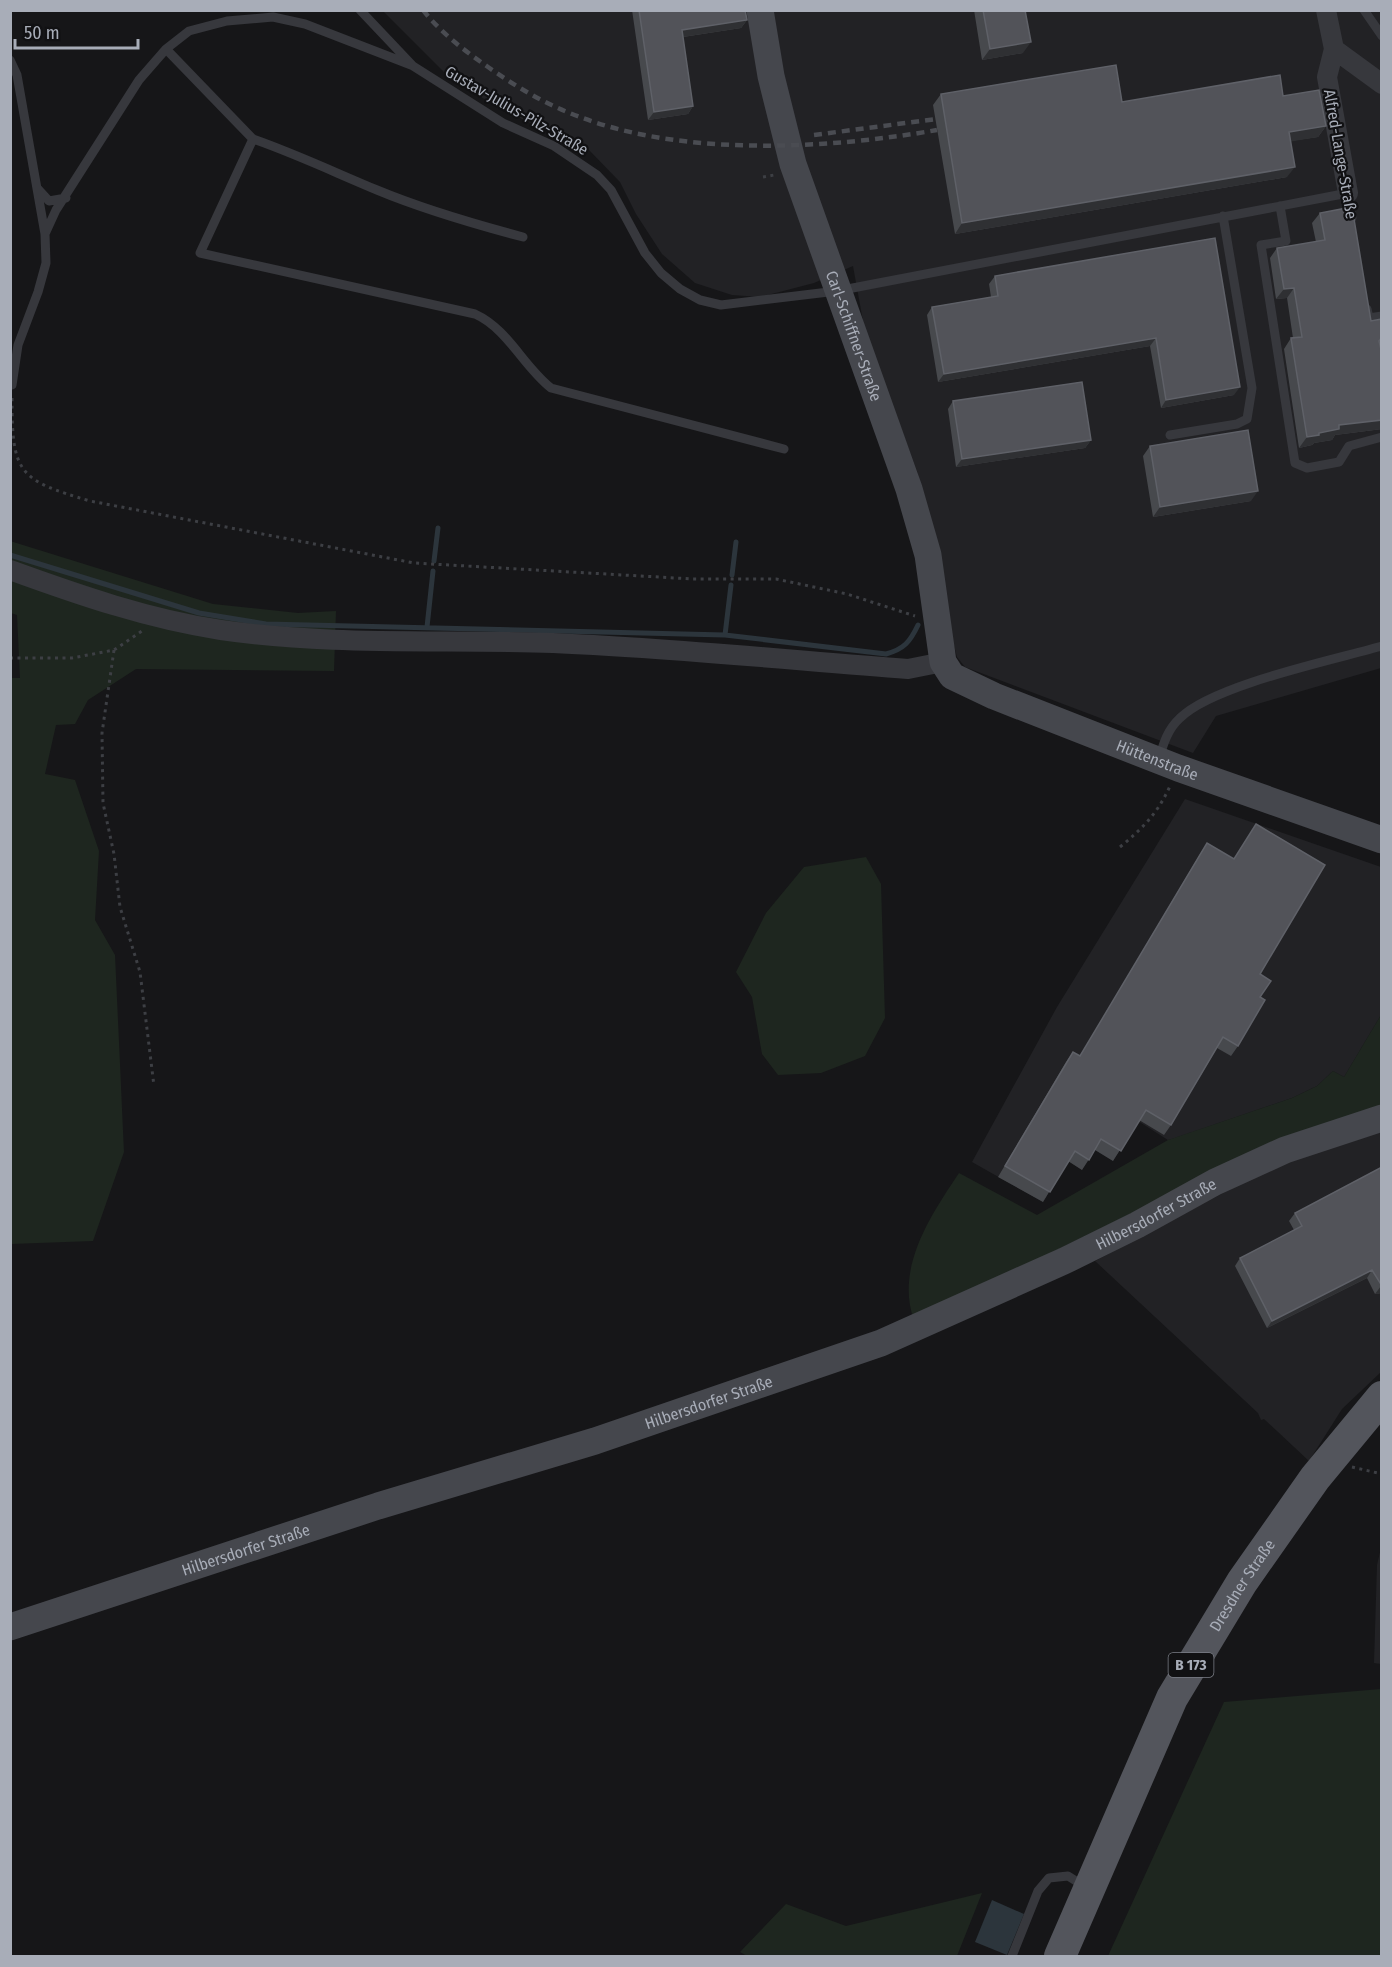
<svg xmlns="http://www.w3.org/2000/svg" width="1392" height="1967" font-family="'Fira Sans Condensed',sans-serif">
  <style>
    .built { fill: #222225 }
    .green { fill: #1e261f }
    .water { fill: #2c353c }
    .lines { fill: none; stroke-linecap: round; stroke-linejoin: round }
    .stream { stroke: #2c353c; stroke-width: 5 }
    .path { stroke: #3d3f44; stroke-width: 3; stroke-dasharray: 3 4.5; stroke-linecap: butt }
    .service { stroke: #37383d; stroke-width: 9 }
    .minor { stroke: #37383d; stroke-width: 20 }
    .secondary { stroke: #45474d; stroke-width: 27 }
    .primary { stroke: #53555c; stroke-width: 32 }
    .rail { stroke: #4a4c52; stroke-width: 4.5; stroke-dasharray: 8 6; stroke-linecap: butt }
    .wall { fill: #47494d }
    .shaded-wall { fill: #2f3033 }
    .building { fill: #525359; stroke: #5f6168; stroke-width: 1.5 }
    .labels { text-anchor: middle; stroke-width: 4.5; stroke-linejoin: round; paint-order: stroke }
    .shield { fill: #111113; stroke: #7b7e86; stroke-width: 1.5 }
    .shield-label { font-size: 15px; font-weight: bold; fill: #a8adb8 }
    .street-label { font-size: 16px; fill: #a8adb8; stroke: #111113 }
  </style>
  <rect width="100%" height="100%" fill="#161618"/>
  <!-- built -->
  <path class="built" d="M383,11H1381V668L1216,716L1193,753L965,667L957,657L953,642L940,553L917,471L865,332L853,266L814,283L760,297L732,295L695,283L662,254L636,214L620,182L589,150L498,108L446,74Z
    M1185,799L1381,867V1015L1344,1077L1333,1071L1317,1086L1292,1098L1172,1139L1168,1140L1138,1121L1113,1161L1094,1149L1082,1170L1068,1161L1043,1202L972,1162L1057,1007Z
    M1381,1125V1372L1342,1409L1309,1461L1264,1419L1261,1420L1258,1413L1095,1261L1276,1165Z
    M1381,1548L1382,1664H1381L1374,1663L1377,1565Z"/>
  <!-- green -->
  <path class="green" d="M10,541L213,604L298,613L336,611L334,671L136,669L88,700L75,724L56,725L45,774L75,780L99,851L95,920L115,955L124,1152L93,1241L11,1244L10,678H20L17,615L11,613Z
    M866,857L881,884L885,1018L865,1056L821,1073L778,1075L762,1054L752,997L736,972L766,913L804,867Z
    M1381,1015V1107L1161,1199L914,1320C895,1268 931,1215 959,1173L1037,1215L1168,1140L1292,1098L1317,1086L1333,1071L1344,1077Z
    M1381,1689V1956H1108L1224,1702Z
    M982,1893L957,1956H747L740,1952L786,1904L846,1926Z"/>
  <!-- water -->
  <path class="water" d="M992,1900L1024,1914L1007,1955L975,1942Z"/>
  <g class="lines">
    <!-- stream -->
    <path class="stream" d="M10,555L199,613L266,624L725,635L886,654C904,649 910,642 918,625
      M434,561L438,528
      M732,575L736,542
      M427,627L433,571
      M725,635L731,585"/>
    <!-- path -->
    <path class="path" d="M763,177L774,175
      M12,398C12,473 18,480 90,501L414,563L693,579H776L847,594L915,616
      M114,650L102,733L103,803L114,854L120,907L140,972L154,1086
      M10,658H72L114,650L142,631
      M1120,847C1142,829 1158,813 1170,786
      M1352,1467L1382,1474"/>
    <!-- service -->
    <path class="service" d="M360,10L413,66L503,123L554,146L597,175L611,190L645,253L661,273L680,289L700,300L721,305L837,291L1348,193L1352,218
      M1364,10L1382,36
      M166,49L253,139L200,253L475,314C508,329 523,366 551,388L784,449
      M10,60L17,75L45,234
      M253,139C296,154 336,173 377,190C425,210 474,224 523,237
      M38,189L49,201L66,198
      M1280,206L1286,241L1261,245L1295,463L1307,468L1339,462L1349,446L1382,437
      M1367,309L1369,318L1382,316
      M12,385L18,345L38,292L46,263L45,234L56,210L139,80L166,49L189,31L227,21L273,17L305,24L411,65
      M1170,435L1237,424L1247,419L1252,388L1223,216
      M1159,758C1164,742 1168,729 1180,718C1213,685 1333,660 1382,646
      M1012,1956L1038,1891L1049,1878L1068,1876L1084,1886"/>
    <!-- minor -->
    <path class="minor" d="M1326,10L1334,49L1327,77L1348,193
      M1334,49L1382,84
      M10,570C79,595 148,619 221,630C331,646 442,639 553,643C671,648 790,660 908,669L943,662"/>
    <!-- secondary -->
    <g class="secondary">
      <path id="s1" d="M760,10L771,76L793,164L909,489L928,555L943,662L952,676L994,696L1178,768L1382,840"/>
      <path id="s2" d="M10,1627L378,1506L595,1441L881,1343L1064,1261L1137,1225L1215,1182L1285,1150L1382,1118"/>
    </g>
    <!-- primary -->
    <path class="primary" id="s3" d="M1060,1956L1172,1698L1242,1582L1315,1478L1382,1397"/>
    <!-- rail -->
    <path class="rail" d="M423,10C441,33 465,51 488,67C518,88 547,105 580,117C685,157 829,149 937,130
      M814,135L936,119"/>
  </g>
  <!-- wall -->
  <path class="wall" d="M632,10H745L747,20L741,28L683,37L693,106L688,114L648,120Z
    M974,10H1025L1023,53L982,60Z
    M941,94L1122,102L1283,96L1326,126L1318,137L1290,141L1287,177L955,234L933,105Z
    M1320,213L1371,321L1382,319V347H1380L1382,354V429L1335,435L1332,440L1314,443L1312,445L1299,448L1284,349L1291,338H1293L1287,298L1276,299L1270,258L1277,248L1316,242L1312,223Z
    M1215,238L1234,395L1161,408L1150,346L938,382L927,315L932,307L991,297L989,284L995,276Z
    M953,401L1091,440L1085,448L956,467L948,409Z
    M1150,446L1251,501L1153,517L1143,456Z
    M1256,824L1260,997L1238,1046L1231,1056L1217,1048L1171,1125L1164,1135L1139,1120L1113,1161L1095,1150L1082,1170L1068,1161L1043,1202L998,1177L1066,1062L1073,1052L1080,1056L1200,854L1207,843L1234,859Z
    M1382,1167V1293L1375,1294L1367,1278L1267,1328L1235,1266L1240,1258L1294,1230L1289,1221L1295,1213Z"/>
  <!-- shaded-wall -->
  <path class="shaded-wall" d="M747,20L741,28L676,38L682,30Z
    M1031,42L1023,53L982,60L990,49Z
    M693,106L688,114L648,120L654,112Z
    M1326,126L1318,137L1282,143L1289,132Z
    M1295,167L1287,177L955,234L962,223Z
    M1294,288L1287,298L1276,299L1284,289Z
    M1156,338L1150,346L938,382L944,374Z
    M1240,387L1234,395L1161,408L1166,400Z
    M1382,420V429L1335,435L1332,440L1314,443L1312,445L1299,448L1307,437L1339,425Z
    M1091,440L1085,448L956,467L962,459Z
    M1258,491L1251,501L1153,517L1160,507Z
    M1372,1270L1367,1278L1267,1328L1272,1321Z
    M1381,1286H1382V1293L1375,1294Z"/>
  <!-- building -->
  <path class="building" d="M639,10H745L747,20L682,30L693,106L654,112Z
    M983,10H1025L1031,42L990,49Z
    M1116,65L1122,102L1280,75L1283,96L1319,90L1326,126L1289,132L1295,167L962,223L941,94Z
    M1352,207L1371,321L1382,319V337L1379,341L1382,354V420L1339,425V429L1319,433V435L1307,437L1291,338L1302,337L1294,288L1284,289L1277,248L1325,240L1320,213Z
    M1215,238L1240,387L1166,400L1156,338L944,374L932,307L998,296L995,276Z
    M1082,382L1091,440L962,459L953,401Z
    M1248,430L1258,491L1160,507L1150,446Z
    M1256,824L1325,865L1260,974L1271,981L1260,997L1265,1000L1238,1046L1223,1037L1171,1125L1146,1110L1121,1151L1101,1139L1089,1160L1075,1151L1050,1192L1005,1166L1073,1052L1080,1056L1207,843L1234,859Z
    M1382,1167V1286L1372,1270L1272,1321L1240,1258L1302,1226L1295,1213Z"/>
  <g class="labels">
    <!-- shield labels -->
    <rect class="shield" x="1168.5" y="1653" width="45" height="24" rx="4.5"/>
    <g class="shield-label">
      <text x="1191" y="1670">B 173</text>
    </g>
    <!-- street labels -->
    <g class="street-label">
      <text transform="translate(517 110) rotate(30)" y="6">Gustav-Julius-Pilz-Straße</text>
      <text transform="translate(1341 154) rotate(80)" y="6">Alfred-Lange-Straße</text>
      <text dy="6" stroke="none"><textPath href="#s1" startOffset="340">Carl-Schiffner-Straße</textPath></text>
      <text dy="6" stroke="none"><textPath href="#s1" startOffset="918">Hüttenstraße</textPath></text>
      <text dy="6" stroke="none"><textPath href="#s2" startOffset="1220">Hilbersdorfer Straße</textPath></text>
      <text dy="6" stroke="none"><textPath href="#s2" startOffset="734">Hilbersdorfer Straße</textPath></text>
      <text dy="6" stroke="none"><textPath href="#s2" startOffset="248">Hilbersdorfer Straße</textPath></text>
      <text dy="6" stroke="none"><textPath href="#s3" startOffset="414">Dresdner Straße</textPath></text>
    </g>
  </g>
  <!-- border -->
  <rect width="1392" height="1967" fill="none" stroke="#a8adb8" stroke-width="24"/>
  <!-- scale -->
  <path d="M15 39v9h123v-9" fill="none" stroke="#a8adb8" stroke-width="3"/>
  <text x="24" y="39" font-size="18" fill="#a8adb8" stroke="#111113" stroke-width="4.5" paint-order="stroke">50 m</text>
</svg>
